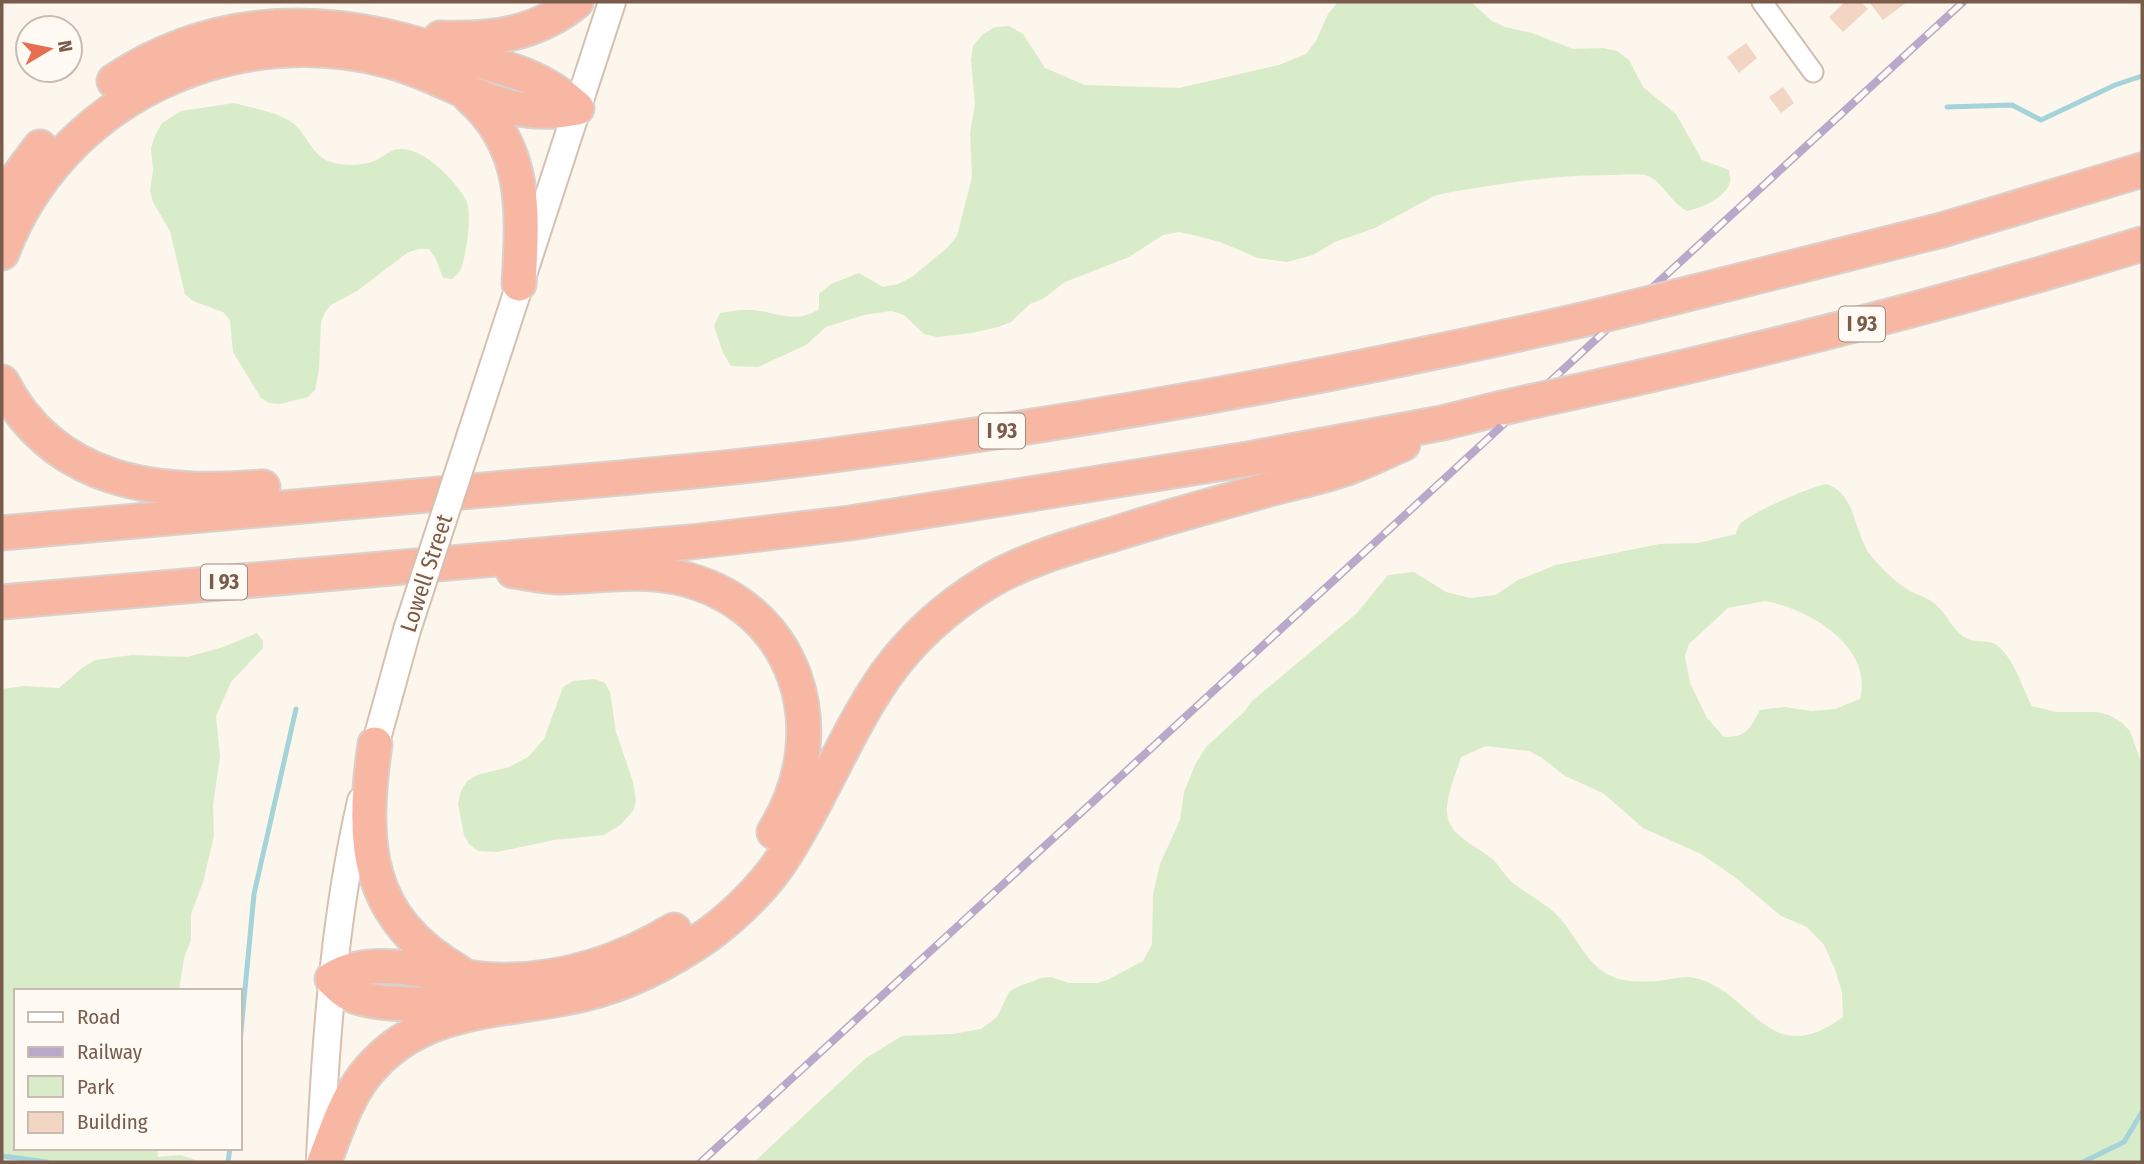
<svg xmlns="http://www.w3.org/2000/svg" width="2144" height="1164" font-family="'Fira Sans Condensed',sans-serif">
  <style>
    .green { fill: #d8ecc9; fill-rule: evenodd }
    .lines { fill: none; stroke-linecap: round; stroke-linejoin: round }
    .stream { stroke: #a5d3da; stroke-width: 5 }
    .building { fill: #f3d5c3 }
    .minor-casing { stroke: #d1beb0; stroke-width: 23 }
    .secondary-casing { stroke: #d6c0b0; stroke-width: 30 }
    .motorway-casing { stroke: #dad1cd; stroke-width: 37 }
    .minor { stroke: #fff; stroke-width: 19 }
    .secondary { stroke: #fff; stroke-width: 26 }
    .motorway { stroke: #f7b7a3; stroke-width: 33 }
    .rail-casing { stroke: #b9a8c9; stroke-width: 8 }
    .rail { stroke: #fffaf3; stroke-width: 5; stroke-dasharray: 16; stroke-linecap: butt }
    .secondary-bridge-casing { stroke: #d6c0b0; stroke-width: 30; stroke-linecap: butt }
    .motorway-bridge-casing { stroke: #dad1cd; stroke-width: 37; stroke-linecap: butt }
    .secondary-bridge { stroke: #fff; stroke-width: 26 }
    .motorway-bridge { stroke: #f7b7a3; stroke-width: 33 }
    .labels { text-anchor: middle; stroke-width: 5; stroke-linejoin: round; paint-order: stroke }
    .shield { fill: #fffaf3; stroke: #a28b7f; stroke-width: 2 }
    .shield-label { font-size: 21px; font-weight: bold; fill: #7a5c4d }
    .street-label { font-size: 23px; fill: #7a5c4d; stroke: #fffaf3 }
  </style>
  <rect width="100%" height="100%" fill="#fdf6ec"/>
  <!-- green -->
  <path class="green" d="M1338,2H1471L1492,21L1505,27L1532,33L1573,49L1603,48L1617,51L1629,60L1643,87L1676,114L1702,160L1729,170C1729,174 1731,178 1730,182C1726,198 1701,208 1687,211C1670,202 1664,183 1648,176C1639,173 1626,175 1616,175C1558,174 1503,183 1446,193L1434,196L1375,228L1335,242L1313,255L1287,262L1258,258L1220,242L1193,235L1179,232L1163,235L1129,257L1065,282L1043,299L1030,304L1011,322L998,327L972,333L937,337L924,334L904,315L891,311L864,315L826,327L806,345L758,367L731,366L723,353L714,326L720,313C729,312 739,309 749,310C775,310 794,326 819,309V294L831,284L859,273L883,287L898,284L912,277L947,248L957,236L972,177L970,133L975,104L971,60L973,46L982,35L995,27L1009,26L1023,34L1045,68L1085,85L1179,88L1279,65L1306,54L1316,41L1328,14Z
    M234,103C252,108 280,112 294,124C308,136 312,156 331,162C343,166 362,166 374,161C384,157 391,148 403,149C426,150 457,182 467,202C472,215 466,259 460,271C459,273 454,277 452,279L443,278L435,257L429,249H418L407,253L357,291L331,305L325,312L321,322L319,370L315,390L308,397L280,404L269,403L261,398L233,352L230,320L223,312L193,301L185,294L170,231L153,202L150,191L153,170L151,149L154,138L162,123L181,111Z
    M1826,484C1857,493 1853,534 1872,557C1882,569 1894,581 1907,589C1914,594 1924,596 1931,601C1946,610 1951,631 1968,639C1977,643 1990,639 1998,646C2016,662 2021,686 2032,706L2056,712H2097L2109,715L2121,722L2130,731L2142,765V1162H754L866,1058L902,1036L952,1034L981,1029L997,1017L1009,992L1017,987L1041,978L1051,977L1069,983H1097L1107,980L1143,961L1152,944L1153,894L1160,864L1180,820L1184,792L1195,765L1206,747L1244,712L1252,701L1357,613L1388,575L1414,572L1446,592L1470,598L1496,595L1518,580L1556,565L1659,544L1698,543L1736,534C1736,533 1739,525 1740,524C1750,513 1810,487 1826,484ZM1765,601C1809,609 1874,647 1860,699L1835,709L1811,711L1785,707L1760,710C1749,729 1748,737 1724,737L1707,718L1690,683L1685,656L1689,644L1728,608ZM1486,746L1529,751L1542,758L1565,776L1603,793L1643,828L1701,854L1736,878L1781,916L1807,927L1824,945L1835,969L1842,992L1843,1017C1768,1072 1754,992 1695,978C1683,975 1670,980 1658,981C1647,982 1626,982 1616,978C1586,968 1576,933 1555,913C1542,901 1525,893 1512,882C1504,875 1499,864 1491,858C1478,847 1453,837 1448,819C1443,801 1456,775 1461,757Z
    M257,633L263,641V648L231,682L216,716L220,757L213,805L214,836L203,882L191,914V940L184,958L179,991H16V1148H157L158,1157L181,1155L201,1162H2V689L24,686L59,688L82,668L95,660L132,655L187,657L223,647Z
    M595,679L605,683L610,692L616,732L633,782L636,801L633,811L620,825L604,835L554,840L497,852L478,851L469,844L464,835L458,803L461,791L467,781L477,775L509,767L528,757L544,739L563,687L573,681Z"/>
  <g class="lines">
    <!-- stream -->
    <path class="stream" d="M1947,107L2012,105L2041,120L2115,85L2142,76
      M240,1042L254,894L296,709
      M2,1156L47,1162
      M228,1162L230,1148
      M2083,1162L2124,1142L2142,1112"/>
  </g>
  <!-- building -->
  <path class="building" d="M1845,2H1861L1868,9L1843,32L1829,17Z
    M1869,2H1907L1883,20Z
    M1746,43L1757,58L1739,73L1727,57Z
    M1783,87L1794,103L1781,113L1769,97Z"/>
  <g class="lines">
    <!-- minor casing -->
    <g class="minor-casing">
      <path id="minor" d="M1762,2L1813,72"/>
    </g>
    <!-- secondary casing -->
    <g class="secondary-casing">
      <path id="secondary" d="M471,434L612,2
        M370,764L407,630
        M320,1158C326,1038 334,919 361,801"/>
    </g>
    <!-- motorway casing -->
    <g class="motorway-casing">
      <path id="motorway" d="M440,38C491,40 535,35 576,2
        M114,81C197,26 288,15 385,36C407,41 430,48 452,54C501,67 538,73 577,108
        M469,96C528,147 523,213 519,284
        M2,201L11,186L40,147
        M2,253C59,100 231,19 386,60C457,78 498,124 577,108
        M1679,296L1942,230L2142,170
        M2,382C54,484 159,496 263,487
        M1579,391C1769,349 1956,301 2142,244
        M2,533C166,518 330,504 495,489C608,479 721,470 834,455C1091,421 1347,374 1599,316
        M513,571C528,573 545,577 560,577C600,576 637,569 676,577C798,603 837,731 774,832
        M2,602L691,542L850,523L1248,459L1442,423L1502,408
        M375,744C361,842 364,918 459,972
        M469,1004C440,1003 371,1008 348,993C342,989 337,984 332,979C375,951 447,979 495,980C560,982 619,963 674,930
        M324,1162C336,1132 345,1101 365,1075C421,1004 505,1013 584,994C629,983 671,961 708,935C738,913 769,882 788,850C823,794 847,731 885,676C912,638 947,607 986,583C1026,559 1070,547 1114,534C1167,517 1220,503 1273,488C1299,481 1327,476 1352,466C1369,460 1386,451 1403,444"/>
    </g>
    <!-- minor -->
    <use href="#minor" class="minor"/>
    <!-- secondary -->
    <use href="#secondary" class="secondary"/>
    <!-- motorway -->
    <use href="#motorway" class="motorway"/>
    <!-- rail casing -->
    <g class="rail-casing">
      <path id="rail" d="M701,1162L1963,2"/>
    </g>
    <!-- rail -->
    <use href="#rail" class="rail"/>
    <!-- secondary-bridge casing -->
    <g class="secondary-bridge-casing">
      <path id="secondary-bridge" d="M407,630L471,434"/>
    </g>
    <!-- motorway-bridge casing -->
    <g class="motorway-bridge-casing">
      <path id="motorway-bridge" d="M1599,316L1679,296
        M1502,408L1579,391"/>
    </g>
    <!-- secondary-bridge -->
    <use href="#secondary-bridge" class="secondary-bridge"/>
    <!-- motorway-bridge -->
    <use href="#motorway-bridge" class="motorway-bridge"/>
  </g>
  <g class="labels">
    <!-- shield labels -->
    <g class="shield">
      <rect x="1839" y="306.5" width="46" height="35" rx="5"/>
      <rect x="979" y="413.5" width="46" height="35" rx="5"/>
      <rect x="201" y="564.5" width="46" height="35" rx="5"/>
    </g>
    <g class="shield-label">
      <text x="1862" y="331">I 93</text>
      <text x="1002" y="438">I 93</text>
      <text x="224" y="589">I 93</text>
    </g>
    <!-- street labels -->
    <g class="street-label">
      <text transform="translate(426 573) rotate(-72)" y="8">Lowell Street</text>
    </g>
  </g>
  <!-- border -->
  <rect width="2144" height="1164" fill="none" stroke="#7a5c4d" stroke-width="7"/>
  <!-- legend -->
  <rect x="14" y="989" width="228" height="161" fill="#fffaf3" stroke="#cabbb1" stroke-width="2"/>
  <rect x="28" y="1012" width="35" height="10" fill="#ffffff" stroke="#cabbb1" stroke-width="2"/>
  <text x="77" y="1024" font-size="21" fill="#7a5c4d">Road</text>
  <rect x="28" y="1047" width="35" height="10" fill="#b9a8c9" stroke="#cabbb1" stroke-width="2"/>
  <text x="77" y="1059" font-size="21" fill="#7a5c4d">Railway</text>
  <rect x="28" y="1076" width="35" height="21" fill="#d8ecc9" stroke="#cabbb1" stroke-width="2"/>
  <text x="77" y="1094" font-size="21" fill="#7a5c4d">Park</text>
  <rect x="28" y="1112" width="35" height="21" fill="#f3d5c3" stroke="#cabbb1" stroke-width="2"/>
  <text x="77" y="1129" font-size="21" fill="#7a5c4d">Building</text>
  <!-- north arrow -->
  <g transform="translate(49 49) rotate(80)"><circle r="33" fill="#fffaf3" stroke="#cabbb1" stroke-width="2"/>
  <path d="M0-5L12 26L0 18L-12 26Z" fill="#e76f51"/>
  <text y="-10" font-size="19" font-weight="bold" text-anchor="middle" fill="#7a5c4d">N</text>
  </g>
</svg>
